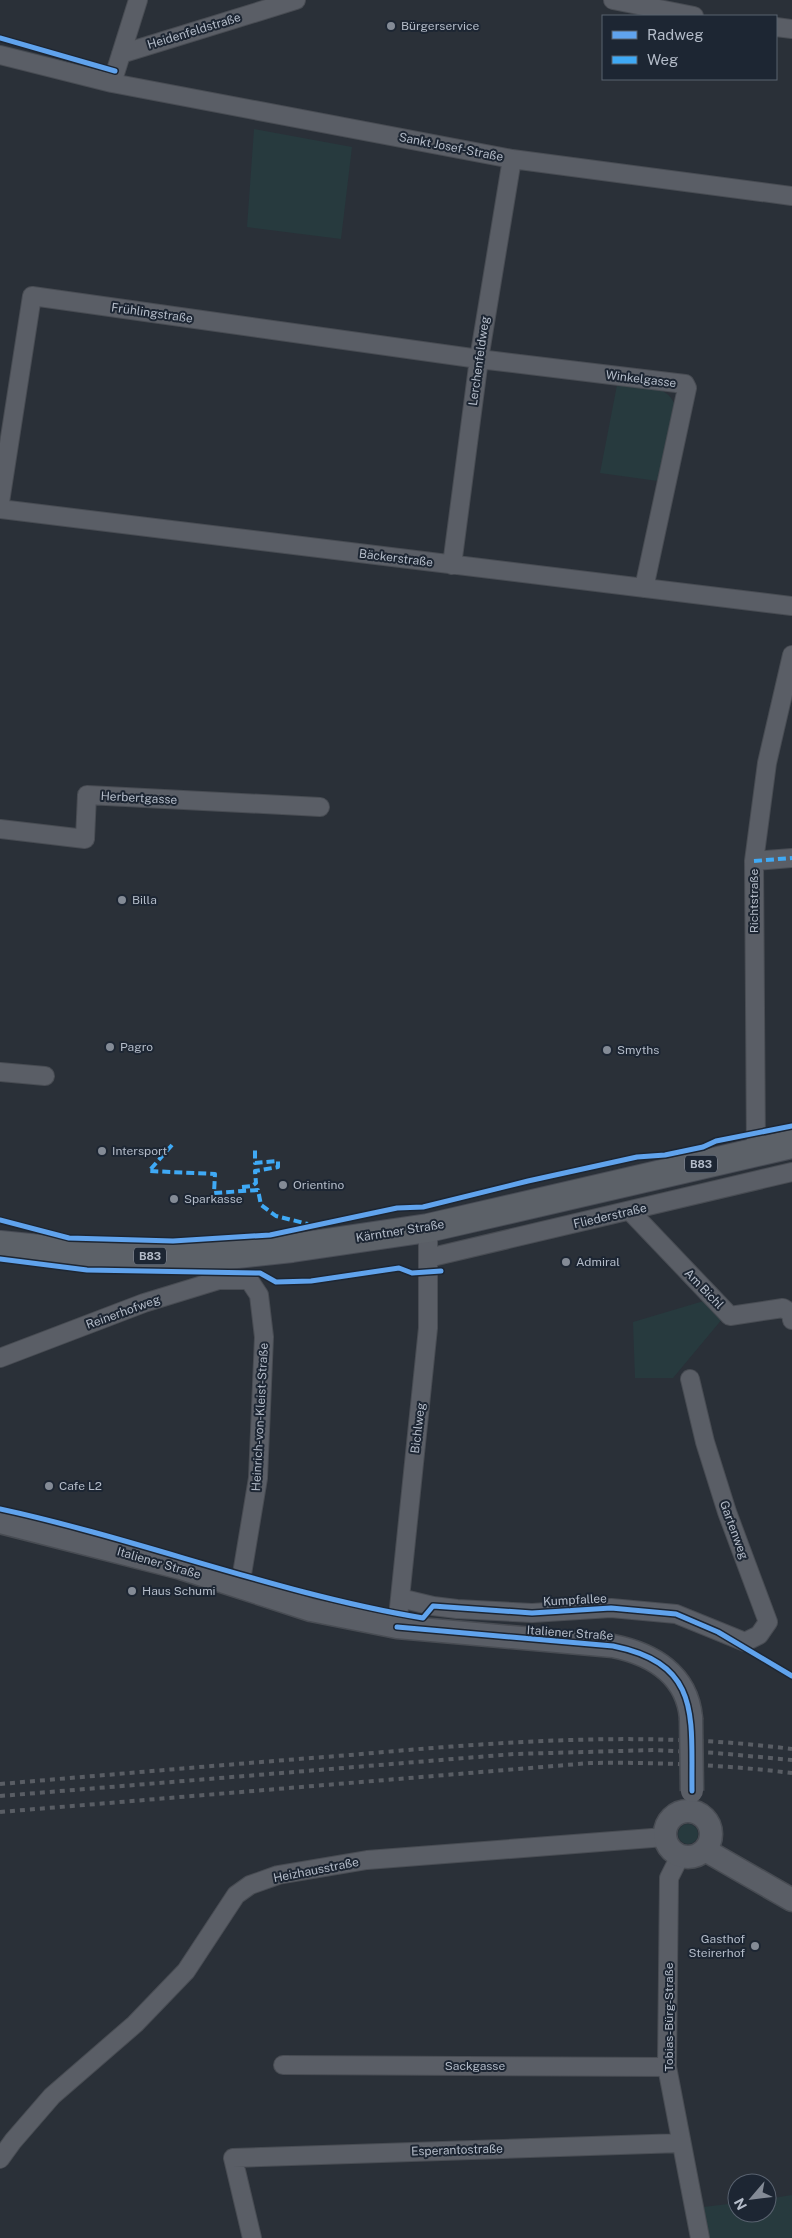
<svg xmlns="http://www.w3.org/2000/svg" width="792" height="2238" font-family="'Public Sans',sans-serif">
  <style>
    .green { fill: #273a3e }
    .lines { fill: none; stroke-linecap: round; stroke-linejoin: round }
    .minor-casing { stroke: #484c53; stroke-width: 20 }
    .tertiary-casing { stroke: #484c53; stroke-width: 25 }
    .primary-casing { stroke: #484c55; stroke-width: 30 }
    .minor { stroke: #5a5e66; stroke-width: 18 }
    .tertiary { stroke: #5a5e66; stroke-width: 22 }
    .primary { stroke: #5c6168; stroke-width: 28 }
    .rail { stroke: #595d64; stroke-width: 4; stroke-dasharray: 5 5; stroke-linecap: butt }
    .tertiary-bridge-casing { stroke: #484c53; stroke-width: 25; stroke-linecap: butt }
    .tertiary-bridge { stroke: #5a5e66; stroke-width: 22 }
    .quiet { stroke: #3fa9f5; stroke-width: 4; stroke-dasharray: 8 4; stroke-linecap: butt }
    .cycleway-casing { stroke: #1d2633; stroke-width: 8 }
    .cycleway { stroke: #60a3ed; stroke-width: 5 }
    .poi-dot { fill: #848b96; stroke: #1d2633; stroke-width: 2 }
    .labels { text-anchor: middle; stroke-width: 4; stroke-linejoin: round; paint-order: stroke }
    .shield { fill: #1d2633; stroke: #878f9c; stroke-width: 1 }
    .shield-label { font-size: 11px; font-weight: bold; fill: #b4bcc9 }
    .poi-label { font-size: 12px; fill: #b4bcc9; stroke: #1d2633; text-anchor: start }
    .street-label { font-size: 12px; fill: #b4bcc9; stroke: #1d2633 }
  </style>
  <rect width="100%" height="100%" fill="#2a3038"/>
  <!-- green -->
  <path class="green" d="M254,129L352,147L341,239L247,227Z
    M617,385C638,387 666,382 675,405L658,481L600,473Z
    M707,1300L723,1318L673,1378H635L633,1322Z
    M678 1834a10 10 0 1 1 20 0a10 10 0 1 1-20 0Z
    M792,2195V2238H708L703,2207L737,2203V2213H767V2199Z"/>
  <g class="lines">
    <!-- minor casing -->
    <g class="minor-casing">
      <path id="minor" d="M613,0L694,16
        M776,27L792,29
        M121,54L296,0
        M0,55L112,83L512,159L792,196
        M112,83L138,0
        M0,502L32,296L479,359L685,384L687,388L644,588
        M0,509L792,606
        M452,565L479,359L512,159
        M0,829L85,839L87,795L320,807
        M754,861L792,858
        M0,1072L45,1076
        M756,1151L754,861L767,763L792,655
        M630,1211L730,1316L783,1308L791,1313L792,1320
        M428,1258L792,1172
        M0,1358L144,1303L219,1280H249L259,1295L264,1337L258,1478L240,1586
        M400,1598L433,1606L457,1609L532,1613L611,1608L676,1614L745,1642L759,1635L768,1622L727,1512L705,1442L690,1379
        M397,1627L428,1328V1228
        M680,1856L669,1878L667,2067L700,2238
        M283,2065L667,2067
        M0,2159L13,2141L52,2096L135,2024L186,1971L236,1895L250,1885L278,1875L367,1860L665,1837
        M252,2238L233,2158L681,2143"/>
    </g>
    <!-- tertiary casing -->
    <g class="tertiary-casing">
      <path id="tertiary" d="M0,1522L181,1568L311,1610L397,1627L613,1646C652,1654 687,1674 691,1718
        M665 1834a23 23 0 1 1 46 0a23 23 0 1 1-46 0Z
        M705,1850L792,1900"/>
    </g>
    <!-- primary casing -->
    <g class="primary-casing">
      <path id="primary" d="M0,1245L90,1254L178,1257L228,1255L292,1248L428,1228L792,1144"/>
    </g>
    <!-- minor -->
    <use href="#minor" class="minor"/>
    <!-- tertiary -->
    <use href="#tertiary" class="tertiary"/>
    <!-- primary -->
    <use href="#primary" class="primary"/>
    <!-- rail -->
    <path class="rail" d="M0,1784C117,1774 233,1764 350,1755C497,1742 645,1730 792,1749
      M0,1796L514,1754L655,1750L716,1753L792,1760
      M0,1812L590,1763C658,1762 725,1765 792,1773"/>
    <!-- tertiary-bridge casing -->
    <g class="tertiary-bridge-casing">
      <path id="tertiary-bridge" d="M691,1718L692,1791"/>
    </g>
    <!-- tertiary-bridge -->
    <use href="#tertiary-bridge" class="tertiary-bridge"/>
    <!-- quiet -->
    <path class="quiet" d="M754,861L792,858
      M172,1145L149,1171L215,1174L214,1193L258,1190L261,1205L276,1216L308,1224
      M242,1187L252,1186L256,1183L255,1171L278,1167V1161L255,1163V1148"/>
    <!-- cycleway casing -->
    <g class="cycleway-casing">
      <path id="cycleway" d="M0,38L115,71
        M0,1220L69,1238L173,1241L270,1235L397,1208L423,1207L528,1181L637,1157L665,1155L703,1147L716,1141L792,1126
        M0,1259L87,1270L260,1273L276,1282L311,1281L399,1268L412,1273L441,1271
        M0,1509C143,1540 279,1594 423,1618L433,1606L532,1613L611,1608L676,1614L718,1632L792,1676
        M397,1627L613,1646C702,1664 691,1717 692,1791"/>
    </g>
    <!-- cycleway -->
    <use href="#cycleway" class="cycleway"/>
  </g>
  <!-- markers -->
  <g class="poi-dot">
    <circle cx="391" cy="26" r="5"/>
    <circle cx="122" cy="900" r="5"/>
    <circle cx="110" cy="1047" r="5"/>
    <circle cx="607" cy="1050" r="5"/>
    <circle cx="102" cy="1151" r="5"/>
    <circle cx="283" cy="1185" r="5"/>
    <circle cx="174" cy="1199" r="5"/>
    <circle cx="566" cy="1262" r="5"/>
    <circle cx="49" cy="1486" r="5"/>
    <circle cx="132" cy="1591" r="5"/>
    <circle cx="755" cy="1946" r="5"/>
  </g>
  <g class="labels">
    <!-- shield labels -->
    <g class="shield">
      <rect x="685" y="1155.5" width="32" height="17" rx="4"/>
      <rect x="134" y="1247.5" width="32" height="17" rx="4"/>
    </g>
    <g class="shield-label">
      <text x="701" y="1168">B83</text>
      <text x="150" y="1260">B83</text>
    </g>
    <!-- poi labels -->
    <g class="poi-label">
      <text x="401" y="30">Bürgerservice</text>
      <text x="132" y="904">Billa</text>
      <text x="120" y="1051">Pagro</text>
      <text x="617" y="1054">Smyths</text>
      <text x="112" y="1155">Intersport</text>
      <text x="293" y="1189">Orientino</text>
      <text x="184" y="1203">Sparkasse</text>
      <text x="576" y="1266">Admiral</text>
      <text x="59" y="1490">Cafe L2</text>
      <text x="142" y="1595">Haus Schumi</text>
      <text x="745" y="1943" text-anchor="end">Gasthof<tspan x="745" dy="14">Steirerhof</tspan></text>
    </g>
    <!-- street labels -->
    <g class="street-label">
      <text transform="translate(194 31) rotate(-17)" y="4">Heidenfeldstraße</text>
      <text transform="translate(451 147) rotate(11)" y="4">Sankt Josef-Straße</text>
      <text transform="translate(152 313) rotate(8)" y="4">Frühlingstraße</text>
      <text transform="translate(479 361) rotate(-82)" y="4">Lerchenfeldweg</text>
      <text transform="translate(641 379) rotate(7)" y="4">Winkelgasse</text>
      <text transform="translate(396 558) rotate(7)" y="4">Bäckerstraße</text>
      <text transform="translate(139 798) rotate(3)" y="4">Herbertgasse</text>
      <text transform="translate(754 901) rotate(-90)" y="4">Richtstraße</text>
      <text transform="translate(610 1216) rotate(-13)" y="4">Fliederstraße</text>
      <text transform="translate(400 1231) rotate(-9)" y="4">Kärntner Straße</text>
      <text transform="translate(704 1289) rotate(46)" y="4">Am Bichl</text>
      <text transform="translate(123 1312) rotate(-20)" y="4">Reinerhofweg</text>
      <text transform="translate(260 1417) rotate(-87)" y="4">Heinrich-von-Kleist-Straße</text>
      <text transform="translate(418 1428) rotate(-83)" y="4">Bichlweg</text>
      <text transform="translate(734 1530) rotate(70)" y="4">Gartenweg</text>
      <text transform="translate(159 1563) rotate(16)" y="4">Italiener Straße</text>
      <text transform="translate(575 1600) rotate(-3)" y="4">Kumpfallee</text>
      <text transform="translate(570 1633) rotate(4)" y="4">Italiener Straße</text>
      <text transform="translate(316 1870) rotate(-11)" y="4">Heizhausstraße</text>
      <text transform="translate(669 2017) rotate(-90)" y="4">Tobias-Bürg-Straße</text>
      <text x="475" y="2070">Sackgasse</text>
      <text transform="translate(457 2150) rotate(-2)" y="4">Esperantostraße</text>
    </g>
  </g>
  <!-- legend -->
  <rect x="602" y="15" width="175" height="65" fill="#1d2633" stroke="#59626f"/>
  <rect x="612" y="31" width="25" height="8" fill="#60a3ed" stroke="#59626f"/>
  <text x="647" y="40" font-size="15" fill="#b4bcc9">Radweg</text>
  <rect x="612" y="56" width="25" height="8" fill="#3fa9f5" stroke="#59626f"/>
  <text x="647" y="65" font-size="15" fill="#b4bcc9">Weg</text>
  <!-- north arrow -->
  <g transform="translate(752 2198) rotate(242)"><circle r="24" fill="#1d2633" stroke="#59626f"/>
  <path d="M0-4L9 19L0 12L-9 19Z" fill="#848b96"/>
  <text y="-8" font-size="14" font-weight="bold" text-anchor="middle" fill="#b4bcc9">N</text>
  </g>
</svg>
